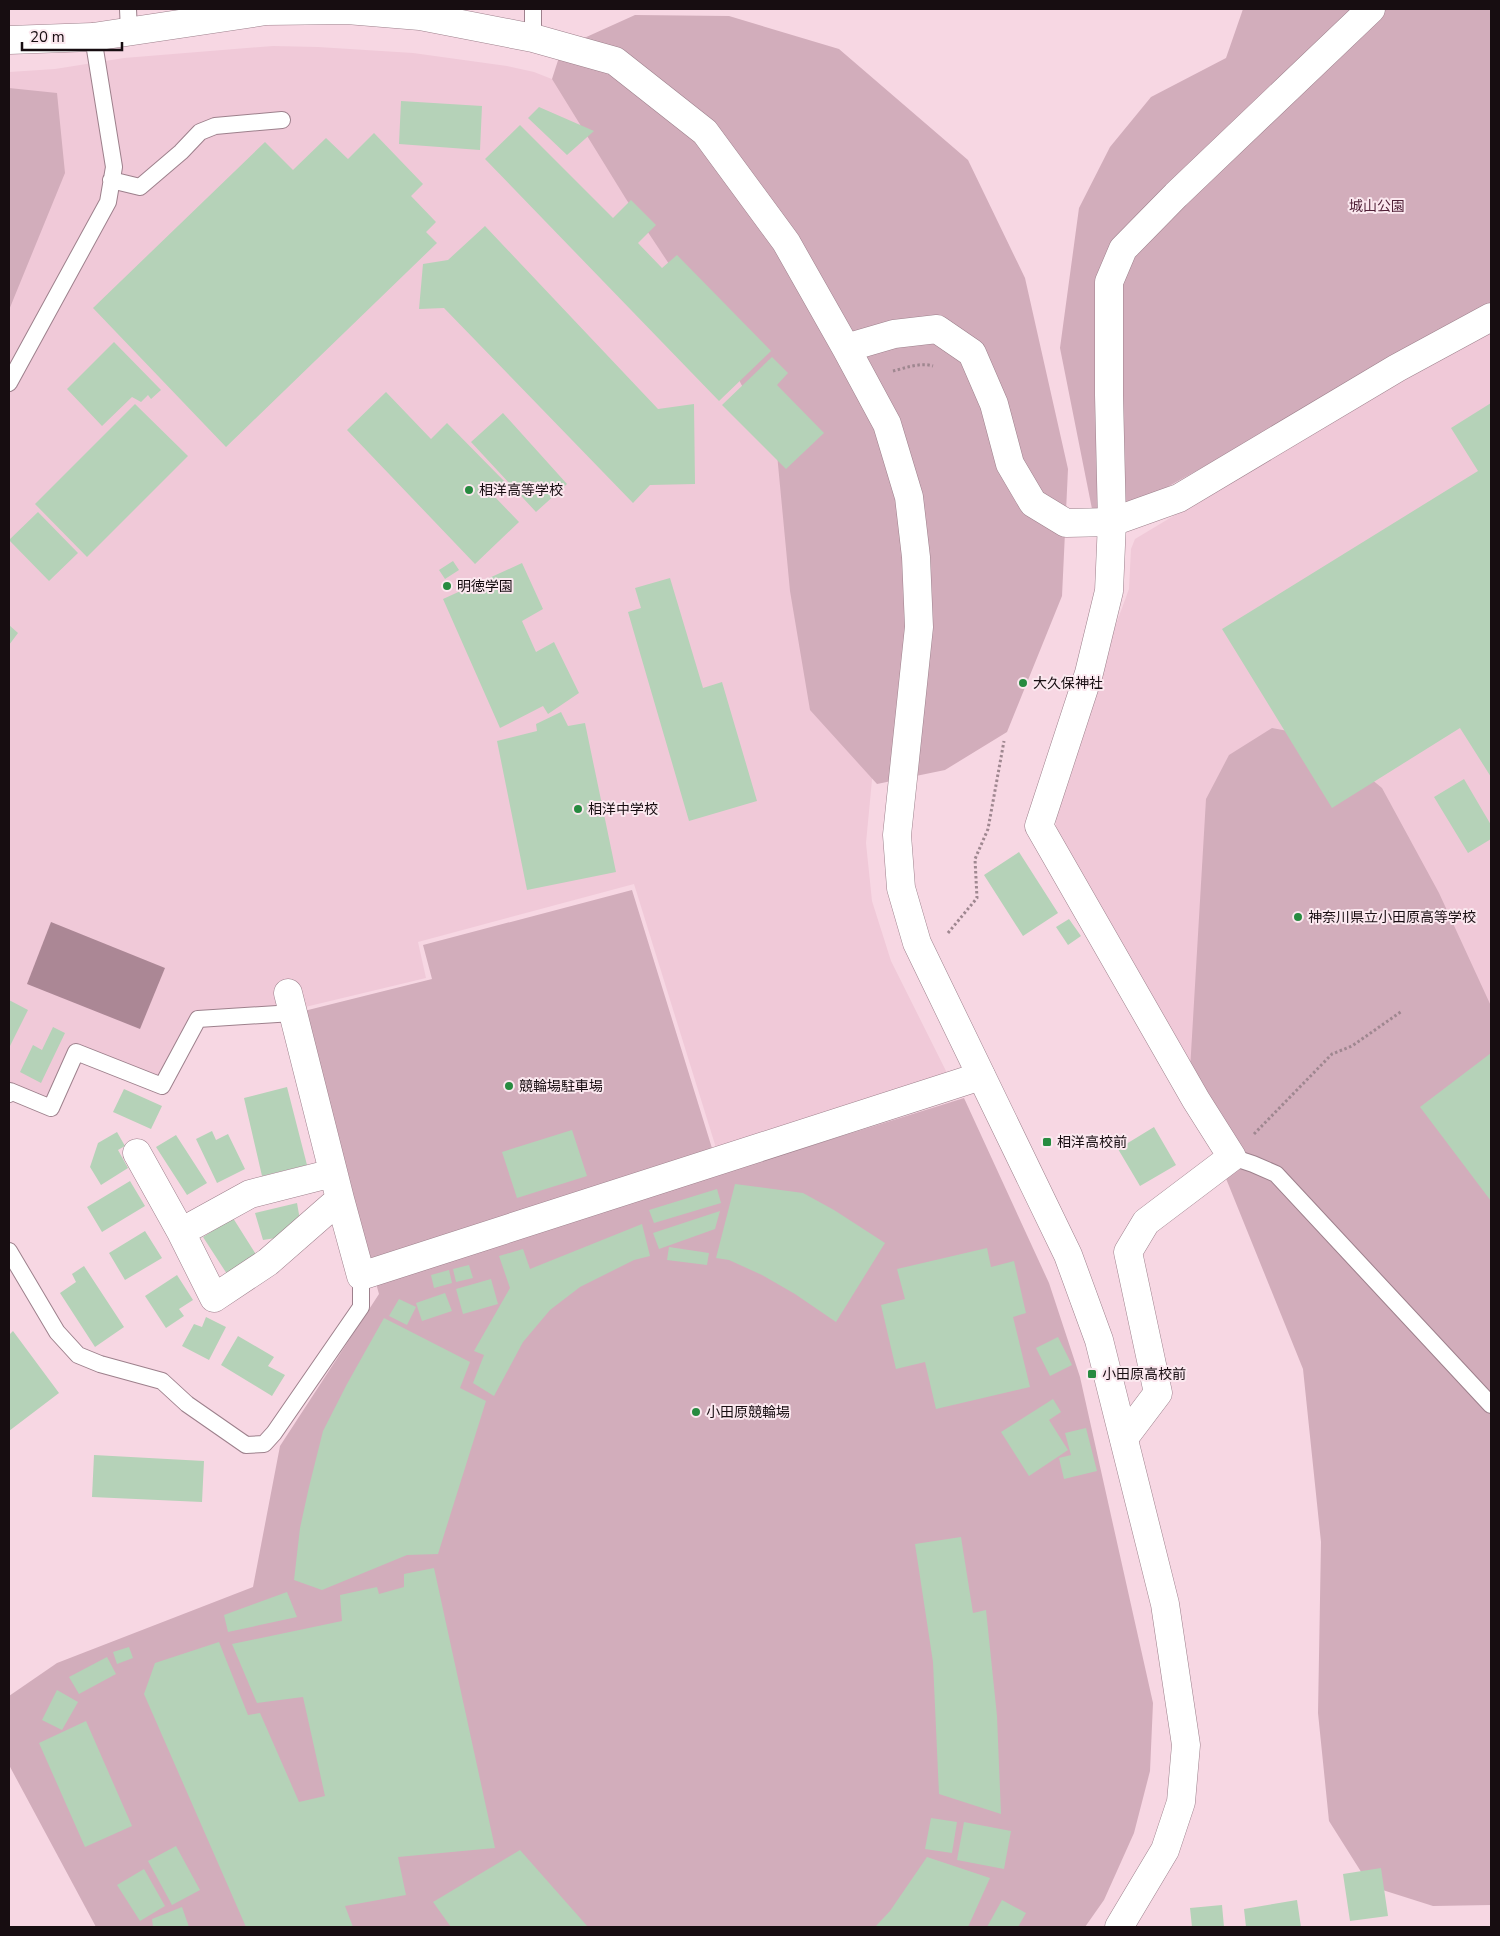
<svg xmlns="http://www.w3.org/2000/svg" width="1500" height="1936" font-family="'Nunito Sans','Noto Sans JP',sans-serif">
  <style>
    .built { fill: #f0c9d8 }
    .green { fill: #d2adbb }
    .water { fill: #ab8795 }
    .building { fill: #b5d2b8 }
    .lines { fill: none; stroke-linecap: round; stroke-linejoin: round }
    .lane-casing { stroke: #9d808c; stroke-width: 18 }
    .street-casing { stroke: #9d808c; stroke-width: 29 }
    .secondary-casing { stroke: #9d808c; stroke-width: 29 }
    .path { stroke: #9f8790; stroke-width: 3; stroke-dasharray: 2.5 2.5; stroke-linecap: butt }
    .lane { stroke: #fff; stroke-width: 16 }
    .street { stroke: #fff; stroke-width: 28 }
    .secondary { stroke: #fff; stroke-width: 28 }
    .poi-dot { fill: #278b40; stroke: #fbe8ef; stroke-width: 2 }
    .labels { text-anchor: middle; stroke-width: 4; stroke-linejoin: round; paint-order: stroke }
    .park-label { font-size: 14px; fill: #4f1f36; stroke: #fbe8ef }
    .poi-label { font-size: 14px; fill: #170d11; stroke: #fbe8ef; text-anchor: start }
  </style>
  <rect width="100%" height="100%" fill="#f7d7e3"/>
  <!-- built -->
  <path class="built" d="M273,46L318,47L413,53L507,66L534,72L562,83L887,622L866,843L872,901L891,961L948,1075L717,1151L634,884L418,942L426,978L301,1008L193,1012L161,1077L75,1043L48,1100L9,1086V72L55,69L124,58Z
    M1491,331V1382L1231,1130L1064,848L1056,827V815L1108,646L1129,589L1131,549L1135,539L1295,443Z"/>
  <!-- green -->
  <path class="green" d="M1243,9H1491V306L1153,495L1093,514L1060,348L1079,208L1110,147L1151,97L1226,58Z
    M635,15L729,16L839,49L968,160L1025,278L1068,469L1062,596L1007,732L945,770L877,784L810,710L790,591L777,454L716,335L626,199L552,79L562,48Z
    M9,88L57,93L65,173L9,310Z
    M1272,728L1320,737L1382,788L1439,893L1491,1006V1905L1433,1906L1370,1886L1329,1821L1318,1713L1321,1542L1303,1369L1189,1087L1206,799L1229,755Z
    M632,890L720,1174L964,1098L1049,1283L1080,1377L1153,1703L1150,1771L1134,1833L1104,1900L1085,1927H96L9,1765V1696L57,1663L253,1587L280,1446L379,1294L300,1012L432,979L423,945Z"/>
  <!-- water -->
  <path class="water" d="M51,922L165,968L140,1029L27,984Z"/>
  <!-- building -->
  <path class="building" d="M401,101L482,106L480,150L399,144Z
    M539,107L594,131L567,155L528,118Z
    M520,125L613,218L631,200L656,225L638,243L662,268L677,255L771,351L719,401L485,159Z
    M374,133L423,184L411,196L436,222L426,232L437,243L226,447L93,308L265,142L293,170L326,138L348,159Z
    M485,226L658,409L694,404L695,484L650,485L633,503L444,308L419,309L423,264L448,260Z
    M114,342L161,390L151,399L148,395L141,402L132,397L102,426L67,389Z
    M772,357L788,373L777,385L824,433L786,469L722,405Z
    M386,392L431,439L447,423L506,483L493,495L519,522L475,564L347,430Z
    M1491,403V777L1460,728L1332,808L1222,629L1478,471L1451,428Z
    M135,404L188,456L87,557L35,504Z
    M503,413L567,484L536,512L471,442Z
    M38,512L78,553L49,581L9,540Z
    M453,561L459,570L445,579L439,570Z
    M522,563L543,609L522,621L536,652L554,642L579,693L548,714L543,706L500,728L443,599Z
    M670,578L703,688L722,682L757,801L689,821L628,612L641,608L635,588Z
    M9,625L18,633L9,645Z
    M561,712L568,726L585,723L616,872L527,890L497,741L537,731L536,724Z
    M1464,779L1491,825V839L1468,853L1434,797Z
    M1019,852L1058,913L1023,936L984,875Z
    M1069,919L1081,936L1068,945L1056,927Z
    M9,1000L28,1010L9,1048Z
    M53,1027L65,1033L41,1083L20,1072L33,1045L42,1050Z
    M1491,1053V1201L1420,1107Z
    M287,1087L307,1165L262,1176L244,1098Z
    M124,1089L162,1106L151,1129L113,1112Z
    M1154,1127L1176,1165L1140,1186L1118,1149Z
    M572,1130L587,1176L517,1198L502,1152Z
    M212,1131L216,1140L228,1134L245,1169L217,1183L196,1139Z
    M117,1132L125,1146L118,1150L128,1168L101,1185L90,1167L98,1143Z
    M176,1135L207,1183L187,1195L156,1147Z
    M130,1181L145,1206L102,1232L87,1207Z
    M735,1184L803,1193L834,1210L885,1243L836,1322L795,1294L762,1275L729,1260L716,1258Z
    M717,1189L721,1203L654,1223L649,1210Z
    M297,1203L300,1220L282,1237L263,1240L255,1213Z
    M720,1211L715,1229L659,1249L653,1233Z
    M233,1218L257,1256L227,1274L203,1237Z
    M642,1224L650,1256L634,1260L580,1287L550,1310L523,1342L494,1396L473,1383L484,1355L474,1351L510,1288L499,1256L523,1249L530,1269Z
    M145,1231L162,1258L125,1280L109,1253Z
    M669,1247L709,1253L707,1265L667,1260Z
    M987,1248L991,1267L1014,1261L1026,1313L1013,1317L1030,1387L936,1409L925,1362L896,1369L881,1305L905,1299L897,1269Z
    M469,1265L473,1278L456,1282L453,1269Z
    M84,1266L124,1327L95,1347L60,1293L76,1282L72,1274Z
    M449,1270L452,1283L434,1288L431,1275Z
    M177,1275L193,1300L179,1309L184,1316L166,1328L145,1296Z
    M491,1279L498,1304L463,1314L456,1289Z
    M445,1293L452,1311L422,1321L416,1303Z
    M399,1299L416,1307L407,1325L389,1316Z
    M206,1317L226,1327L209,1360L182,1346L194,1324L202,1327Z
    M384,1318L470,1362L460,1388L486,1401L438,1554L407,1555L322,1590L294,1580L300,1528L309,1487L323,1431L347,1384Z
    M13,1331L59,1393L9,1431V1335Z
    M238,1336L274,1357L268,1366L285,1375L272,1396L221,1365Z
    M1058,1337L1072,1365L1050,1376L1036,1348Z
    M1053,1399L1061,1412L1049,1420L1068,1450L1029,1476L1001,1432Z
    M1086,1428L1097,1471L1064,1479L1059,1458L1071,1455L1065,1433Z
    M94,1455L204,1461L202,1502L92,1497Z
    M961,1537L973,1613L986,1610L997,1716L1001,1814L939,1794L933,1662L915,1544Z
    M434,1568L495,1848L398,1857L406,1895L345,1906L353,1927H246L144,1694L155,1663L219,1642L248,1715L260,1713L299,1802L325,1796L303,1697L257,1703L232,1644L342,1621L340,1595L377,1587L379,1594L404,1587V1574Z
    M287,1592L297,1617L228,1632L224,1615Z
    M129,1647L133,1658L117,1664L113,1652Z
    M107,1657L116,1674L79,1694L69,1677Z
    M57,1690L78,1702L62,1730L42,1720Z
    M86,1721L132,1826L85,1847L39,1743Z
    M931,1818L957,1822L952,1853L925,1849Z
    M964,1822L1011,1831L1004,1869L957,1860Z
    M176,1846L200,1890L172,1905L148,1861Z
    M520,1850L588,1927H451L433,1902Z
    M927,1857L990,1878L968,1927H875L890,1911Z
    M1381,1868L1388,1916L1350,1921L1343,1874Z
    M144,1869L165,1906L140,1921L117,1885Z
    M1002,1900L1026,1913L1018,1927H987Z
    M1297,1900L1301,1927H1246L1244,1909Z
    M1222,1905L1224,1927H1192L1190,1908Z
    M182,1907L189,1927H153L152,1919Z"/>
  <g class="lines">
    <!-- lane casing -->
    <g class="lane-casing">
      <path id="lane" d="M128,9L129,31
        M533,9V38
        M111,180L140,187L181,152L200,132L215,126L282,120
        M9,383L108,202L114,167L93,37
        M9,1094L10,1091L51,1108L76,1052L162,1086L198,1019L293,1013
        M1232,1157L1253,1164L1276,1174L1491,1405
        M9,1251L57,1332L78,1355L100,1364L162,1381L187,1404L246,1445L264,1444L274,1433L361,1307V1276"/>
    </g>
    <!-- street casing -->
    <g class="street-casing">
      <path id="street" d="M288,993L340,1199L361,1276L981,1076
        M137,1153L181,1232L214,1298L268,1262L340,1199
        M181,1232L250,1194L333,1173
        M1124,1438L1158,1393L1128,1252L1146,1222L1232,1157L1196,1100L1039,826L1089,673L1109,591L1112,522L1109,395V282L1123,249L1176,195L1371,9"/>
    </g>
    <!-- secondary casing -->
    <g class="secondary-casing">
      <path id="secondary" d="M9,40L93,37L266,11L347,10L420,16L533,38L615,61L705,132L786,242L846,348L887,424L909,497L916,557L919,627L897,835L901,888L917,943L1068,1255L1099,1340L1165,1604L1186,1745L1181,1802L1165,1850L1119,1927
        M846,348L894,334L937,329L972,353L994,404L1010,464L1033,503L1066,523L1112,522L1179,498L1397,368L1491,317"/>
    </g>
    <!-- path -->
    <path class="path" d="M893,371C905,368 921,362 933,366
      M948,933L977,898L975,859L988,829L1004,741
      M1254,1134L1332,1054L1352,1046L1402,1011"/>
    <!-- lane -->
    <use href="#lane" class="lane"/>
    <!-- street -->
    <use href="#street" class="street"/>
    <!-- secondary -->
    <use href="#secondary" class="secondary"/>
  </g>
  <!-- markers -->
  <g class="poi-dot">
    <circle cx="469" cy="490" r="5"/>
    <circle cx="447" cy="586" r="5"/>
    <circle cx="1023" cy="683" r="5"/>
    <circle cx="578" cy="809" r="5"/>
    <circle cx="1298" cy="917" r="5"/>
    <circle cx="509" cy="1086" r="5"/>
    <rect x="1042" y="1137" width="10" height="10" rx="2.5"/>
    <rect x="1087" y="1369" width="10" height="10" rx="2.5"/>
    <circle cx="696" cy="1412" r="5"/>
  </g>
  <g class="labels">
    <!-- park labels -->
    <g class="park-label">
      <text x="1377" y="211">城山公園</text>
    </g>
    <!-- poi labels -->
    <g class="poi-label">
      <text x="479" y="495">相洋高等学校</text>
      <text x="457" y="591">明徳学園</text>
      <text x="1033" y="688">大久保神社</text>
      <text x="588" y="814">相洋中学校</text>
      <text x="1308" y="922">神奈川県立小田原高等学校</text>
      <text x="519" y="1091">競輪場駐車場</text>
      <text x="1057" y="1147">相洋高校前</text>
      <text x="1102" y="1379">小田原高校前</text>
      <text x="706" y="1417">小田原競輪場</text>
    </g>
  </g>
  <!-- border -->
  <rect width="1500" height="1936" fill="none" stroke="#170d11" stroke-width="20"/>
  <!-- scale -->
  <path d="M22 42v8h100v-8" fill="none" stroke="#170d11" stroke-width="2.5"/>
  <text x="30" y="42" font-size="15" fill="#170d11" stroke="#fbe8ef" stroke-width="4" paint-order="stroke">20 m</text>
</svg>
